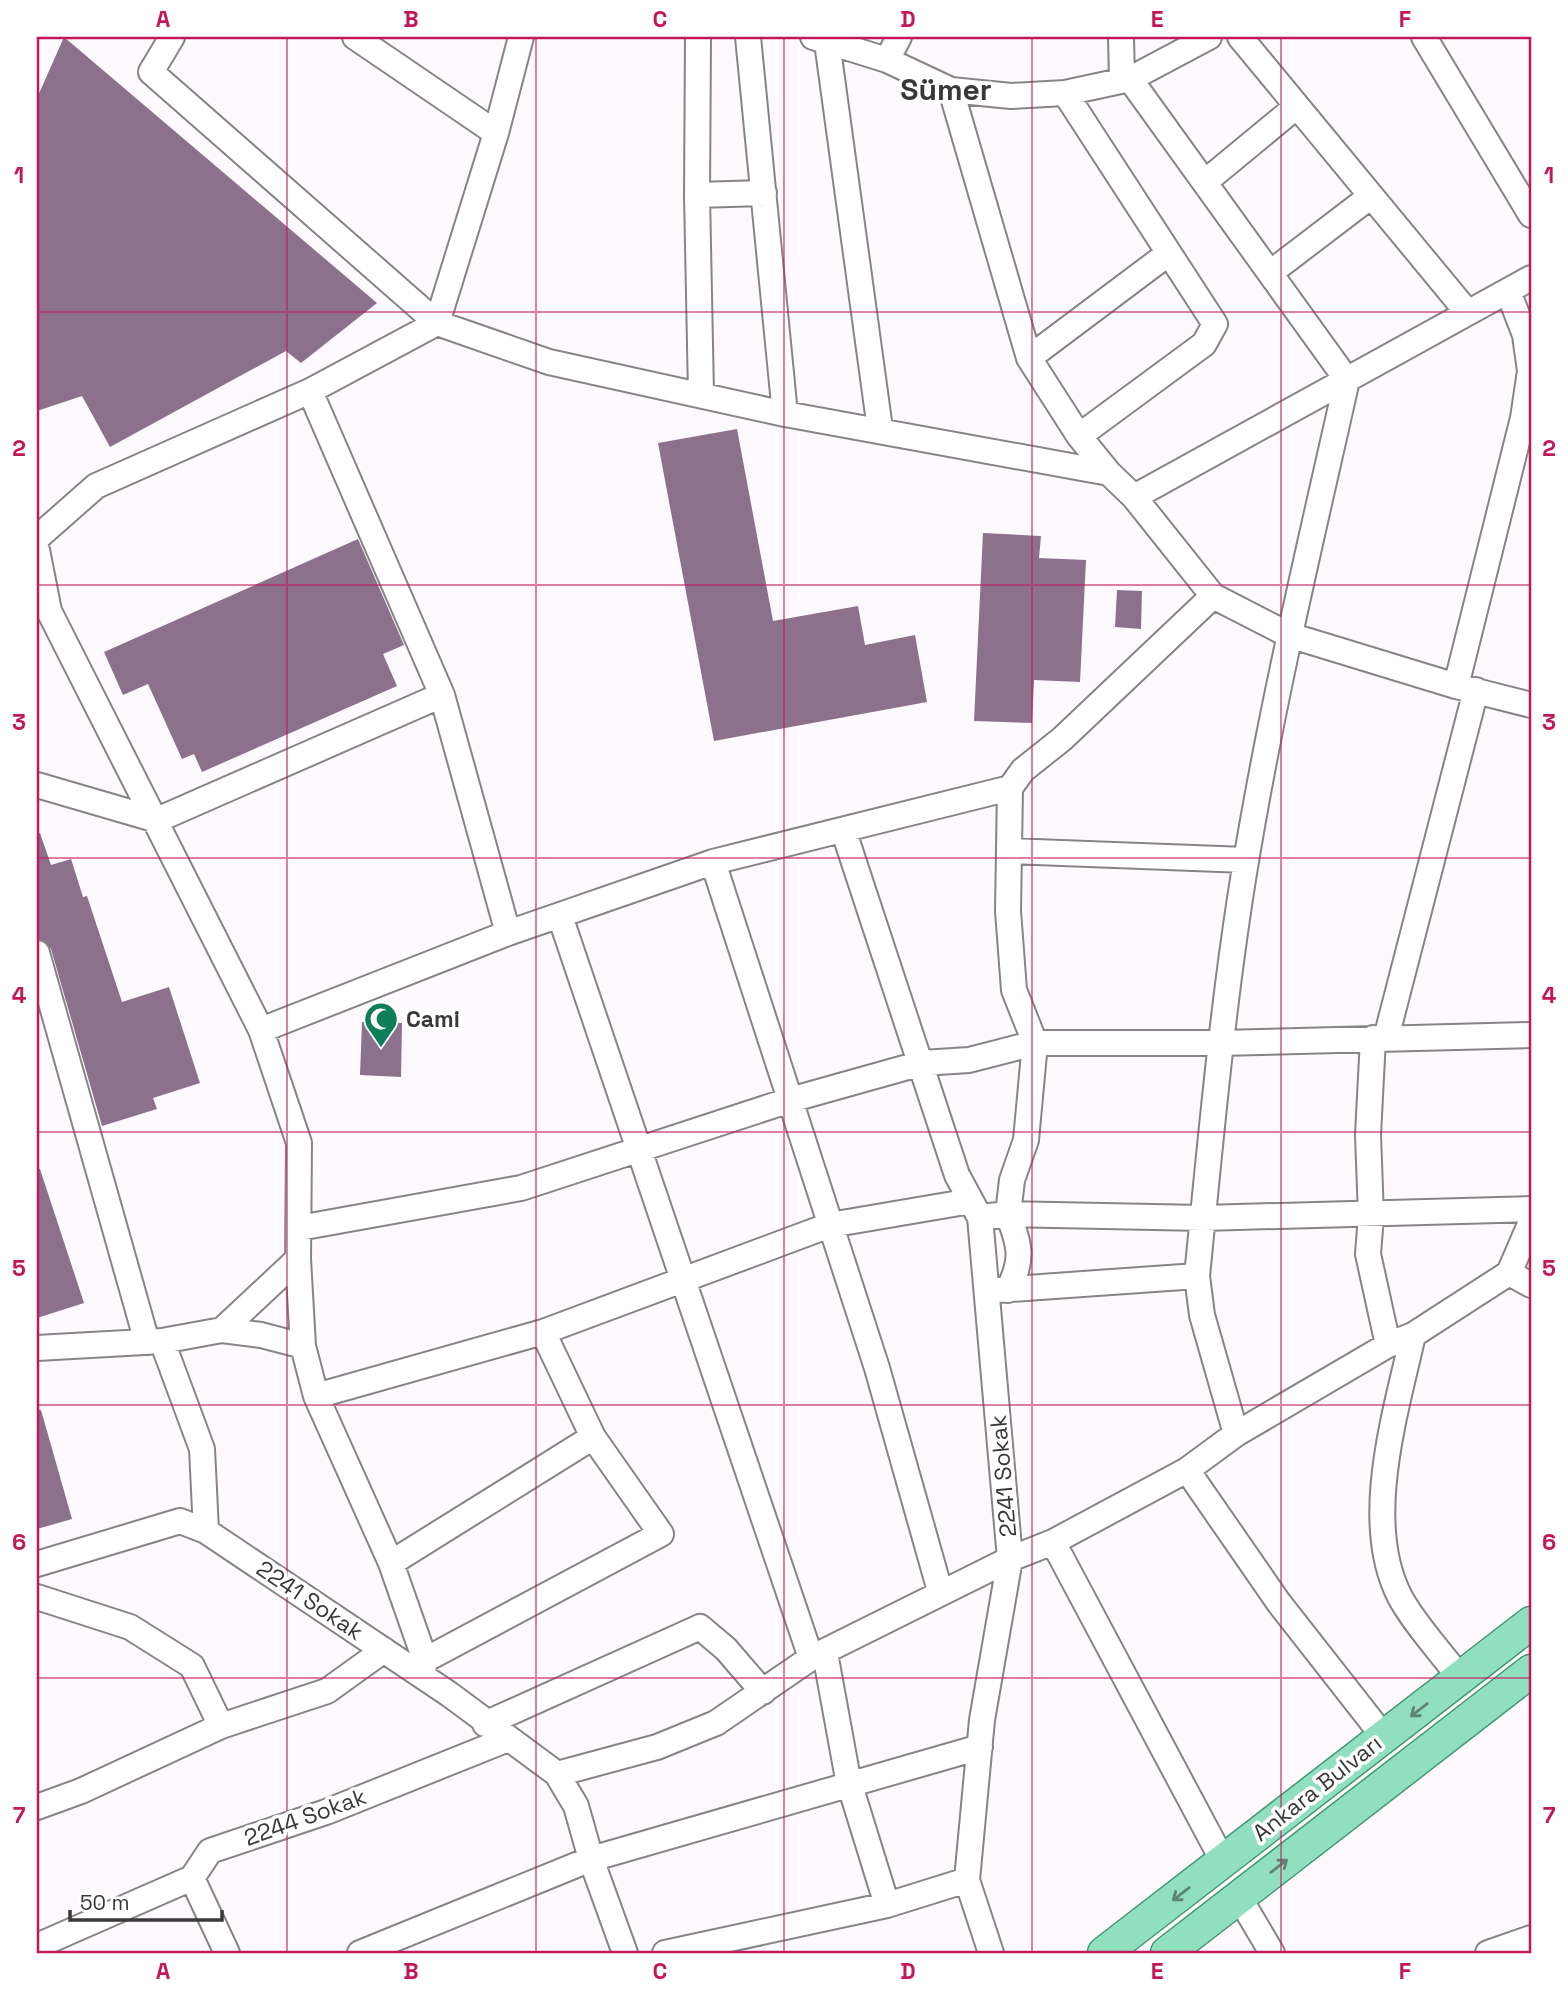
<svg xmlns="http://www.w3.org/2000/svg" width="1568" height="1990" font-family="'Space Grotesk',sans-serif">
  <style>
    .building { fill: #8c718c }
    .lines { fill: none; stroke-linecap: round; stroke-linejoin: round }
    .minor-casing { stroke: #878487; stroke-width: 28 }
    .major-casing { stroke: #439676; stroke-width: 35 }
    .minor { stroke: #fff; stroke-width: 24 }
    .major { stroke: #91dfc1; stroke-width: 32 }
    .oneway { stroke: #618376 }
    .grid { fill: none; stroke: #c2185b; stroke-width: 2; stroke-opacity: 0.55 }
    .labels { text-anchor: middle; stroke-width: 7; stroke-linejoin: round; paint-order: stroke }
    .poi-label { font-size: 23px; font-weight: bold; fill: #393739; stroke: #fff; text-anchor: start }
    .street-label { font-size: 23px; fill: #393739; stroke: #fff }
    .district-label { font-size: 30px; font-weight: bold; fill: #393739; stroke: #fff }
    .neatline { fill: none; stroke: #c2185b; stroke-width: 2.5 }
    .grid-label { font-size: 23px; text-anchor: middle; font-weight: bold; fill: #c2185b }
  </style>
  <rect width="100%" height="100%" fill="#fdf9fd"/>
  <!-- building -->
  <path class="building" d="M64,37L377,303L301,363L286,351L110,447L82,396L37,411V98Z
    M737,429L773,621L858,606L865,645L915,635L927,702L714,741L658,443Z
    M983,533L1041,536L1039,558L1086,560L1080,682L1034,680L1032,723L974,721Z
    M358,539L404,645L383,654L397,686L202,772L194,754L182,759L148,684L123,695L104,652Z
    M1117,590L1142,591L1141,629L1115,627Z
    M40,833L51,865L71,859L83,897L87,896L122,1002L169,987L200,1083L153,1098L157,1109L102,1126L51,949L39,939L37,930V834Z
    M362,1022L402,1023L401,1077L360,1075Z
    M37,1169H40L84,1303L37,1318Z
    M37,1410H41L72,1519L37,1529Z"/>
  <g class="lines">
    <!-- minor casing -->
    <g class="minor-casing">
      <path id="minor" d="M172,37L151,72L437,323L549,362L785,414L1109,473
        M355,37L496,133
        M698,37L697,195L701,394
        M748,37L785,414
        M813,37L887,60L951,90L1011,96L1065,93L1130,79L1209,37
        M1121,37L1122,81
        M1240,37L1468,313
        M1424,37L1531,215
        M827,42L880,429
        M887,60L899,37
        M1130,79L1347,380C1311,540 1273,699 1246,861C1223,999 1211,1137 1197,1276L1202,1315L1236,1434
        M951,90L1029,358L1079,436L1109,473L1134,497L1213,596L1289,635L1456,686L1531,705
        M1065,93L1215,324L1204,344L1079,436
        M1205,182L1297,106
        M697,195L764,193
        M1270,273L1371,196
        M1029,358L1169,253
        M310,391L442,695L508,933
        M1134,497L1531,278
        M37,538L96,486L310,391L437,323L496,133L521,37
        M37,550L49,611L261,1030L299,1143L298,1259L222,1330L162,1341L37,1348
        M1213,596L1062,739L1023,770L1010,788L1008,911L1014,990L1035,1043H1219L1531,1035
        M1456,686L1523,418L1530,371L1525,335L1508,291
        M37,785L157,820L442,695
        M844,832L957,1175L978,1214
        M1009,851L1246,860
        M713,862L877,1368L940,1591
        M560,916L811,1658
        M37,953L147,1342
        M261,1030L508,933L713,862L1010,788
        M1373,1038L1368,1135L1371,1216L1368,1254L1388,1345
        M1386,1038L1476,690
        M298,1259L303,1346L316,1396L391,1563L425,1660L422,1676
        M1509,1273L1531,1285
        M997,1290L1197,1276
        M1008,1290C1024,1259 1020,1246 1008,1214L1203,1218L1531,1209
        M222,1330L261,1335L303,1346
        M1413,1335C1396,1412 1361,1522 1400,1597C1415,1625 1441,1652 1460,1678
        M162,1341L202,1449L206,1531
        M316,1396L543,1332
        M1187,1470L1279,1603L1384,1737
        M1053,1542L1223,1861
        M391,1563L593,1437
        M37,1564L180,1521L206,1531L449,1694L557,1774L657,1747L716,1723L811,1658L1010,1559L980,1217L1008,1214L1012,1180L1026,1140L1035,1043L969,1060L922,1063L790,1100L521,1188L299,1228
        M37,1597L130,1627L192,1666L221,1726
        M825,1653L848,1779L887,1905
        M425,1660L661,1534L593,1437L543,1332L830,1225L971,1201
        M485,1724L700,1627L726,1649L763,1692
        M557,1774L576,1806L591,1859L625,1953
        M37,1807L81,1791L221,1726L327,1691L384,1650
        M1239,1897L1272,1953
        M37,1946L192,1878
        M227,1953L192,1878L210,1851L326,1812L508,1739
        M360,1953L591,1859L980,1747
        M665,1953L887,1905L967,1880
        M991,1953L967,1880L982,1720L1010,1559L1053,1542L1187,1470L1236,1434L1388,1345L1413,1335L1509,1273L1531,1222
        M1488,1953L1531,1938"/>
    </g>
    <!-- major casing -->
    <g class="major-casing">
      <path id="major" d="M1104,1953L1531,1623
        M1167,1953L1531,1671"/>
    </g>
    <!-- minor -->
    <use href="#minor" class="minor"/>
    <!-- major -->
    <use href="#major" class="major"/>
  </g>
  <!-- one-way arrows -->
  <defs><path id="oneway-shaft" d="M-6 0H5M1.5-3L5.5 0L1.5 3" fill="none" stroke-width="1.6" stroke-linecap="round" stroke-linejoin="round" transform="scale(1.75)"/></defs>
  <g class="oneway">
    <use href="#oneway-shaft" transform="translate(1419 1710) rotate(142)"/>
    <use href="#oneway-shaft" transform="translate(1279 1866) rotate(-38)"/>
    <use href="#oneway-shaft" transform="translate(1181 1894) rotate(142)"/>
  </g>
  <!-- grid -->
  <path class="grid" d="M287,37V1953M536,37V1953M784,37V1953M1032,37V1953M1281,37V1953M37,312H1531M37,585H1531M37,858H1531M37,1132H1531M37,1405H1531M37,1678H1531"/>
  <!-- icons -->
  <defs>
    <g id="mosque-pin" transform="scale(1.75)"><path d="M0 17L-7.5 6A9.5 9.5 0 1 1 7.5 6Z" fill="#0f7d58" stroke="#fff"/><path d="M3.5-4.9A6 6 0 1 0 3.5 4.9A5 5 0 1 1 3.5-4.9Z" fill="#fff"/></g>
  </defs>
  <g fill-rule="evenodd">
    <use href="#mosque-pin" x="381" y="1019"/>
  </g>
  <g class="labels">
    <!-- poi labels -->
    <g class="poi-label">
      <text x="406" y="1027">Cami</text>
    </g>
    <!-- street labels -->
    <g class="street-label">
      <text transform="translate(1003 1476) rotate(-95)" y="8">2241 Sokak</text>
      <text transform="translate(310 1600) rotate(34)" y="8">2241 Sokak</text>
      <text transform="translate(1317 1788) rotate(-38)" y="8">Ankara Bulvarı</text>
      <text transform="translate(305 1817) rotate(-20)" y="8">2244 Sokak</text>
    </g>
    <!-- district labels -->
    <g class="district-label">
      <text x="946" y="100">Sümer</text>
    </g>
  </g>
  <!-- border -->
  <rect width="1568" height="1990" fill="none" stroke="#ffffff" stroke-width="77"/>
  <!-- scale -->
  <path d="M70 1910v10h152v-10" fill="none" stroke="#393739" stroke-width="3.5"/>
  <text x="80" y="1910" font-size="21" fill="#393739" stroke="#ffffff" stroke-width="5" paint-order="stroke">50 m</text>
  <rect x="38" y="38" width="1492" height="1914" class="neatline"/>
  <g class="grid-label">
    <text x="163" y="27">A</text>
    <text x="411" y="27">B</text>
    <text x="660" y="27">C</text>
    <text x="908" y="27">D</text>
    <text x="1157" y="27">E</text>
    <text x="1405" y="27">F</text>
    <text x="19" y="183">1</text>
    <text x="1549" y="183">1</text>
    <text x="19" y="456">2</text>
    <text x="1549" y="456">2</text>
    <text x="19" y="730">3</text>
    <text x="1549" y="730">3</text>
    <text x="19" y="1003">4</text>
    <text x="1549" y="1003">4</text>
    <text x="19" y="1276">5</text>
    <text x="1549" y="1276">5</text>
    <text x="19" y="1550">6</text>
    <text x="1549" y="1550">6</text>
    <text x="19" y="1823">7</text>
    <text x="1549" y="1823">7</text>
    <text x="163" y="1979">A</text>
    <text x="411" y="1979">B</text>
    <text x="660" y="1979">C</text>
    <text x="908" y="1979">D</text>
    <text x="1157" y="1979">E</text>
    <text x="1405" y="1979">F</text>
  </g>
</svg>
